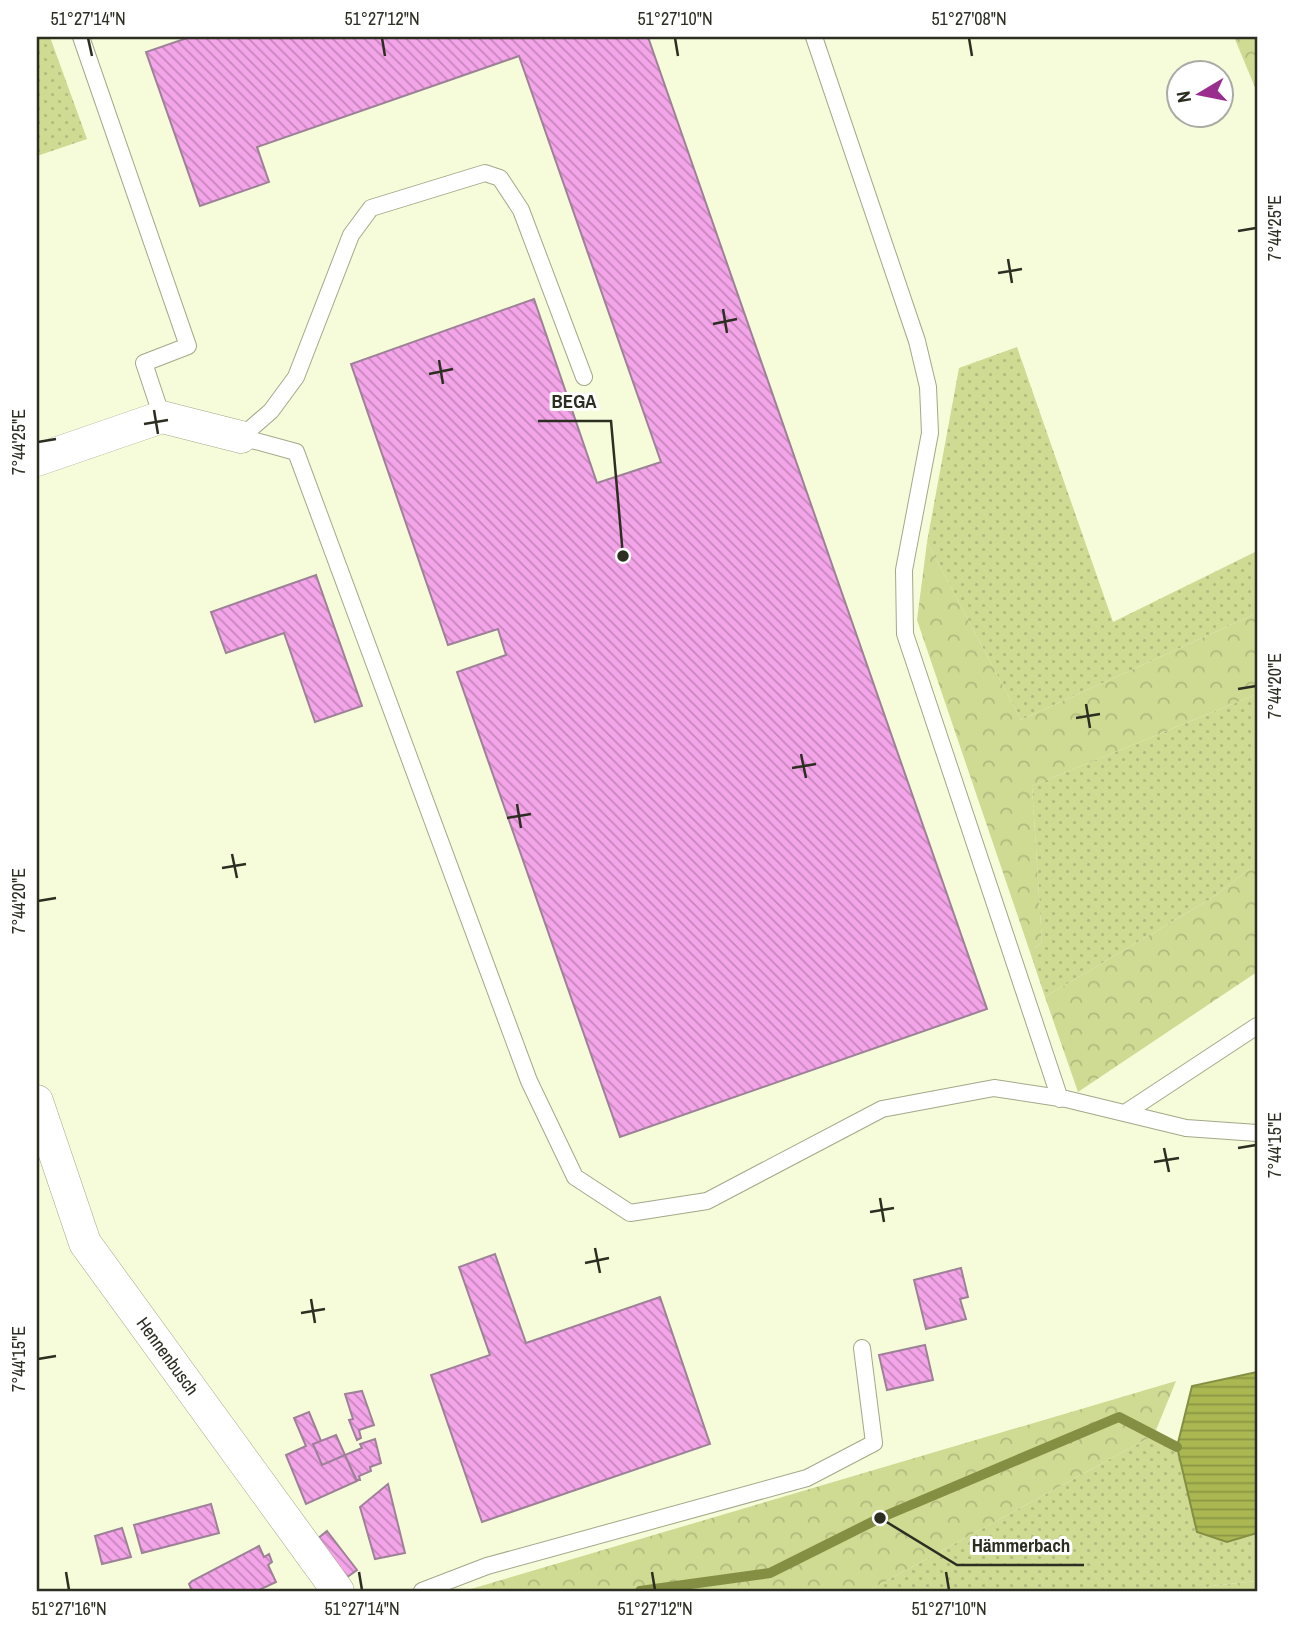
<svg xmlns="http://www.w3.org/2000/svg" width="1294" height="1628" font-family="'Archivo Narrow',sans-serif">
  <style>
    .grass { fill: url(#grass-dots) }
    .forest { fill: url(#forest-crowns) }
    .water { fill: url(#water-rules); stroke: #858f43; stroke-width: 2 }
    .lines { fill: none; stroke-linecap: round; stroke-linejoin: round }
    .stream { stroke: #858f43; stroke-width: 10 }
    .building { fill: url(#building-back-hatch); stroke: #9c8197; stroke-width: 2 }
    .lane-casing { stroke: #a3a889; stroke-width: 18 }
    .street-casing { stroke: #a3a889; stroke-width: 33 }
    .lane { stroke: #fff; stroke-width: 16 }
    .street { stroke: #fff; stroke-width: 32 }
    .ticks { fill: none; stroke: #2b2e21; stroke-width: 2.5 }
    .labels { text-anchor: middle; stroke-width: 6; stroke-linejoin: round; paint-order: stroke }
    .street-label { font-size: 18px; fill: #2b2e21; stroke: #fff }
    .leader { fill: none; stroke: #2b2e21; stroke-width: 2.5 }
    .callout-dot { fill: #2b2e21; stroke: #fff; stroke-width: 2.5 }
    .callout-label { font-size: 19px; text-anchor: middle; font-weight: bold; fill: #2b2e21; stroke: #fff; stroke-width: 6; stroke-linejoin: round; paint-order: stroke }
    .neatline { fill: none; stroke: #2b2e21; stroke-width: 2.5 }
    .ticks-label { font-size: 18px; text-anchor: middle; fill: #2b2e21 }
  </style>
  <defs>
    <pattern id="grass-dots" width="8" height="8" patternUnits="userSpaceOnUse" patternTransform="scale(1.75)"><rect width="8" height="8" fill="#cfda93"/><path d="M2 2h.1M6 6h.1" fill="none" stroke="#b2bb7e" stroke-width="1.8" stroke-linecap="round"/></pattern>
    <pattern id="forest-crowns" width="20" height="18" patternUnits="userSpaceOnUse" patternTransform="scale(1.75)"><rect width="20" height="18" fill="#cfda93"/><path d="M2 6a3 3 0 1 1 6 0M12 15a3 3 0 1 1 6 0" fill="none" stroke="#b2bb7e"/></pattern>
    <pattern id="water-rules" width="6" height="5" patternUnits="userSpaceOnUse" patternTransform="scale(1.75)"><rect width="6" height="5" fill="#abb851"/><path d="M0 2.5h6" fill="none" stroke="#8b9643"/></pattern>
    <pattern id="building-back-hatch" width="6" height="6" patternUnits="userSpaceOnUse" patternTransform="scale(1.75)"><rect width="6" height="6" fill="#f4a4e8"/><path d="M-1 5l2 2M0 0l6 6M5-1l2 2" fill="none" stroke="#c686bc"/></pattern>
  </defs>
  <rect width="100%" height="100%" fill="#f6fcda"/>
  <!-- grass -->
  <path class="grass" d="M37,37H50L87,139L37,156Z
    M1017,347L1113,622L1257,551V613L1021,720L927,542L959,368Z
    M1257,694V863L1212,898L1045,997L1030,952L1042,942L1032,786Z
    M1154,1435L1179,1454L1197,1532L1227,1542L1257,1533V1581L1211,1586L1193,1591H868Z"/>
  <!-- forest -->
  <path class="forest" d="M1234,37H1257V92Z
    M927,542L1021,720L1257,613V694L1032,786L1042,942L1030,952L917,620Z
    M1257,863V972L1078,1092L1045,997L1212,898Z
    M1176,1381L1154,1435L868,1591H464Z
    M1257,1581V1591H1193L1211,1586Z"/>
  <!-- water -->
  <path class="water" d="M1257,1372V1533L1227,1542L1197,1532L1177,1447L1192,1386Z"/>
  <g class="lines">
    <!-- stream -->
    <path class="stream" d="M640,1591L770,1573L880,1518L1119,1417L1177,1447"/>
  </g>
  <!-- building -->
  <path class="building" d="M190,37H648L987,1009L620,1137L457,672L506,655L498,629L448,645L351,364L534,299L597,483L661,462L519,56L257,147L269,182L200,206L146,52Z
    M316,575L362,706L315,722L284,633L226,653L211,612Z
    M495,1254L526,1343L660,1297L710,1444L482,1522L431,1375L490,1355L459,1267Z
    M961,1268L968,1297L960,1299L966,1319L926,1329L914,1280Z
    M925,1345L933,1380L887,1390L879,1355Z
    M362,1391L374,1425L359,1430L361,1438L357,1440L349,1420L353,1419L345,1394Z
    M309,1412L321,1441L313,1444L322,1465L345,1455L357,1481L306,1504L286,1455L306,1446L294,1418Z
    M336,1435L345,1455L322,1465L313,1444Z
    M375,1439L381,1463L370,1467L371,1471L359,1476L360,1480H356L345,1455L362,1448L360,1444Z
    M388,1484L405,1553L375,1559L360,1507Z
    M211,1504L219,1533L142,1553L134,1525Z
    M122,1528L131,1557L102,1564L95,1536Z
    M327,1531L357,1570L346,1578L316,1540Z
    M259,1546L264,1557L269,1554L272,1562L268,1565L276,1582L257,1591H192L189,1584L192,1581Z"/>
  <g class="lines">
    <!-- lane casing -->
    <g class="lane-casing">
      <path id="lane" d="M81,37L188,346L144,363L162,417
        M814,37L917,341L928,387L930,433L904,570L905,634L1060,1099
        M241,437L296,452L529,1081L575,1177L630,1213L707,1201L882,1109L994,1088L1066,1099L1186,1128L1257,1133
        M241,437L271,411L296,377L351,235L371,208L485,173L500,178L521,210L584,377
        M1125,1113L1257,1026
        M422,1591L487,1566L807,1478L874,1443L862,1348"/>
    </g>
    <!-- street casing -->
    <g class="street-casing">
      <g id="street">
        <path d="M37,460L162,417L241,437"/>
        <path id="s1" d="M37,1101L85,1243L338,1591"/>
      </g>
    </g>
    <!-- lane -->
    <use href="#lane" class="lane"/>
    <!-- street -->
    <use href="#street" class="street"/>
  </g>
  <!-- ticks -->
  <path class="ticks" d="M88,38L92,56M382,38L385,56M675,38L678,56M969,38L972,56M1238,231L1256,228M1008,259L1012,283M998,273L1022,269M723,309L727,333M713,324L737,319M439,360L443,384M429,374L453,369M154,410L158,434M144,424L168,420M38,442L56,439M1238,689L1256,686M1086,704L1090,728M1076,718L1100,714M801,754L806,778M792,768L816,764M517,804L521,828M507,818L531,814M232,854L237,878M222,868L246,864M38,901L56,898M1164,1148L1169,1172M1238,1148L1256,1145M1154,1162L1179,1158M880,1198L884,1222M870,1212L894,1208M595,1248L600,1273M585,1263L609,1258M311,1299L315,1323M301,1313L325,1309M38,1359L56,1356M66,1572L69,1590M359,1572L362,1590M652,1572L655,1590M946,1572L949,1590"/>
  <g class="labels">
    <!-- street labels -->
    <g class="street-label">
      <text dy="6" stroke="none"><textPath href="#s1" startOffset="290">Hennenbusch</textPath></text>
    </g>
  </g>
  <!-- callouts -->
  <path class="leader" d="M623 556L611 421H538M880 1518L957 1565H1084"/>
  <g class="callout-dot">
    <circle cx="623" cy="556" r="7"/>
    <circle cx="880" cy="1518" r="7"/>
  </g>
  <g class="callout-label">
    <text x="574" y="408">BEGA</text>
    <text x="1021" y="1552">Hämmerbach</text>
  </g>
  <!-- border -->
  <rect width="1294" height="1628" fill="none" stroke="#ffffff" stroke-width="77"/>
  <!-- north arrow -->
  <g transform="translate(1200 94) rotate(260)"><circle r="33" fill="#ffffff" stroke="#aaaba6" stroke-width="2"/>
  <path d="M0-5L12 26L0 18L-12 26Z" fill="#9a2e8f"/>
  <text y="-10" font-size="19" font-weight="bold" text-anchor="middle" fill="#2b2e21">N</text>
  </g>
  <rect x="38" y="38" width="1218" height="1552" class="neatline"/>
  <g class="ticks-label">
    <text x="88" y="25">51°27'14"N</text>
    <text x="382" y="25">51°27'12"N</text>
    <text x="675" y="25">51°27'10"N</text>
    <text x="969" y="25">51°27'08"N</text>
    <text transform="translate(1275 228) rotate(-90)" y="6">7°44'25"E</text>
    <text transform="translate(19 442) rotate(-90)" y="6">7°44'25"E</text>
    <text transform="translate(1275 686) rotate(-90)" y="6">7°44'20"E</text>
    <text transform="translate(19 901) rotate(-90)" y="6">7°44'20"E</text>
    <text transform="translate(1275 1145) rotate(-90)" y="6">7°44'15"E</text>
    <text transform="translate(19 1359) rotate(-90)" y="6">7°44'15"E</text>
    <text x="69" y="1615">51°27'16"N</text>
    <text x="362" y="1615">51°27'14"N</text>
    <text x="655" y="1615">51°27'12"N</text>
    <text x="949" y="1615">51°27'10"N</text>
  </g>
</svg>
